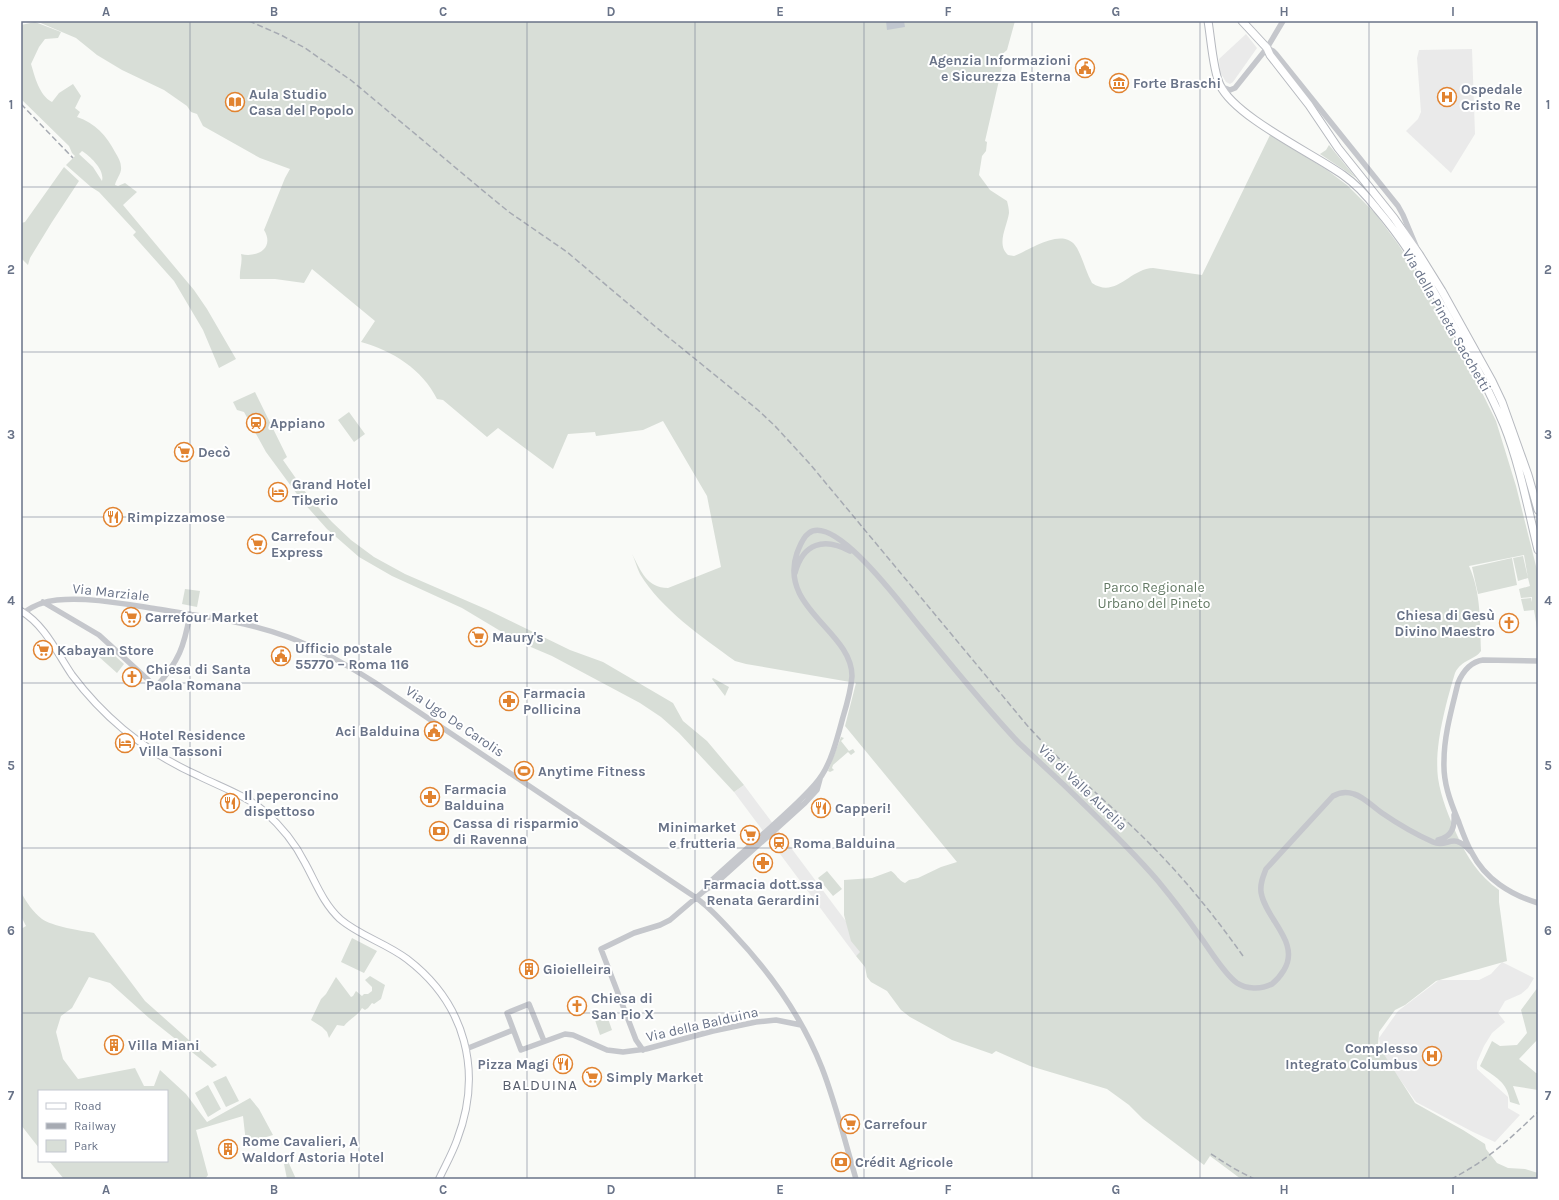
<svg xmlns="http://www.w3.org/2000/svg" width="1559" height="1200" font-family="Karla,sans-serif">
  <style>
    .built { fill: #eaeaea }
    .green { fill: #d8ded7; fill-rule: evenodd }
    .water { fill: #c1c7cf }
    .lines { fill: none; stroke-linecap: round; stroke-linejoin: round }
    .secondary-casing { stroke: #b7bac1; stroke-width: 8 }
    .primary-casing { stroke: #b6b9bf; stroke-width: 9 }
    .tertiary { stroke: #c5c7cc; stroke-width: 5.5 }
    .secondary { stroke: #fff; stroke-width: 6 }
    .primary { stroke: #fff; stroke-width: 7 }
    .rail { stroke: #a6aab2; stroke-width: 1.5; stroke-dasharray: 6 3; stroke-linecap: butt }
    .grid { fill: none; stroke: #697388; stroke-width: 1; stroke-opacity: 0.55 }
    .labels { text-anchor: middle; stroke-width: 4; stroke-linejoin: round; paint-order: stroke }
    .poi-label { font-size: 14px; font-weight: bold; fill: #697388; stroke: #fff; text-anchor: start }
    .street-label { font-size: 14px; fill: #697388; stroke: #fff }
    .park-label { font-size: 14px; fill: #647a65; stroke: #fff }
    .neighbourhood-label { font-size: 15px; letter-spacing: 1px; fill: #575e6d; stroke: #fff }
    .neatline { fill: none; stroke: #697388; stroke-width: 1.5 }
    .grid-label { font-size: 13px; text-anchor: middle; font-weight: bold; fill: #697388 }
  </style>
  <rect width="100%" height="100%" fill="#f9faf7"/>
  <!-- built -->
  <path class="built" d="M1246,34L1257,48L1233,82L1230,84L1226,82L1220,72L1219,59Z
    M1472,49L1475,134L1451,173L1406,131L1418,119L1421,112L1417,58L1419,50Z
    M744,785L866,948L856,956L734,792Z
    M1502,962L1534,978L1528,988L1521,994L1505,1001L1498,1013L1505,1022L1492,1033L1484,1046L1477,1062V1069L1508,1097V1108L1520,1115L1495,1142L1473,1132L1416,1102L1387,1061L1381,1051L1379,1038L1398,1011L1439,980H1479L1491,974Z"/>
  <!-- green -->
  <path class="green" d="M36,21H1015L1007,50L999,57L1003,63L985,141L987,142L986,151L982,156L979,175L990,190L1007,201C1008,205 1009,209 1009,213C1007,227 996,244 1008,255L1014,256C1030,250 1064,225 1077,248C1083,259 1086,272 1092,283C1116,299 1129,269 1153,268L1202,275L1270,135L1327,170L1347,185L1375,213L1398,244L1419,277L1465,358L1496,421L1516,486L1538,574V634L1534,610L1524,611L1521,599L1531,598L1532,602V597L1521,598L1519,589L1530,586L1528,578L1518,581L1513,558L1523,556L1528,578L1524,555L1469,566C1481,592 1480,623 1481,651C1475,660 1462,659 1455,673C1446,703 1434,747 1438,778C1441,798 1449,817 1457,835C1467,857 1479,876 1499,890V902L1507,961L1436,981L1405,1005L1395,1010L1379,1032L1378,1045L1415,1103L1463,1130L1485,1144L1486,1149L1497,1163L1508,1168L1525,1169L1538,1173V1179H1241L1210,1156L1204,1165L1143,1119L1129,1105L1107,1089L1030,1066L996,1051L992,1054L952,1040L910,1017L901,1010L887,991L871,982L867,977L865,967L856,956L860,952L851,941L844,915V880L872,878L891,871C896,874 899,881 905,883L909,880L918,878L941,867L957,862L845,726L856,683L746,664L735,661C702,637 661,609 640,574C637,568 635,560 632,554C641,571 647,588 668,588L721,567L707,496L663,421L643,430L596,436L595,432L568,434L553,469L498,428L487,437L443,400L437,399C422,369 393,351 361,342L375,321L312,269L304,283L275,279H240C239,270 243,262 241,254C257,258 275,248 264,230L285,178L290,169L260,158L203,126L197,114L191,112L187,106L164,90L122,70L97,55L76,38Z
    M35,22L61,32L58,38L45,39L39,47L31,64C35,77 39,95 52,102L59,93L73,84L81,96L75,108L80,112L77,117C95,123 107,136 115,152C118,157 121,162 121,167C122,173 116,179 115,185L118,186L125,183L137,192L123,205L194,290L207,309L236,359L219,368L203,330L174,281L133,235L136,232L99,192L91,187L66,165L75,156L72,153L69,146L21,99V25ZM82,151C91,157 105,170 102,181L93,167L79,154Z
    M1329,145L1356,178L1320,154L1326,150Z
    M64,167L79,181L52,222L30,258L28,265L21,258V223L25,222Z
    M255,392L287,457L283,460L309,497L332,522L351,540L374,557L405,574L488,610L570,650L603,662L673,703L683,721L707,741L744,785L734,792L679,733L661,717L640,703L552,656L519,642L462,608L392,576L359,557L327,529L302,501L266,452L244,412L237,410L233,402Z
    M349,412L365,434L354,442L338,420Z
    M1512,558L1517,585L1478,594L1472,567Z
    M185,589L200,591L197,607L182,604Z
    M106,648L124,664L117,673L98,656Z
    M713,678L729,687L725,696L712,679Z
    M841,737L844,738L841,741L849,751L853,749L855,752L851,755L848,752L833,765L832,768L834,770L830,772L828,771Z
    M827,871L842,889L833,896L818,878Z
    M21,892C26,902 33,912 42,919C51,926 82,931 94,933L145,1001L217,1065L212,1068L149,1018L110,983L89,977L72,1008L61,1016L56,1032L63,1059L78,1079L135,1068L144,1086H154L160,1070L186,1094L207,1122L250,1098L259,1109L273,1135L246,1143L243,1116L196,1130L208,1175L205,1179H64L49,1161H167V1091H39V1148L21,1125V929L26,926L21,916Z
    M352,938L377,951L364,973L341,962Z
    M370,976L385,985L381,999L374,1004L372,1003L368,1008L365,1010L362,1008C358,1016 349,1019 344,1026L337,1025L329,1038L327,1032L322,1027L311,1020L321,999L326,994L336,977L351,997L353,996L356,991L362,996L364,994H368L372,991V987L365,980Z
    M1538,987V1039L1519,1059L1536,1073H1538V1090L1513,1086L1520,1105L1510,1102C1508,1082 1495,1077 1480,1066L1492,1041L1500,1046L1517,1045L1527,1033L1521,1010Z
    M605,1010L612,1030L600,1035L593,1014Z
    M226,1076L239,1101L226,1107L213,1082Z
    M208,1085L221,1109L208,1117L195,1093Z
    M287,1159L296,1179H287L284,1164Z"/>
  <!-- water -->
  <path class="water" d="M886,21H904L905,27L887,30Z"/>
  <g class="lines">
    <!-- secondary casing -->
    <g class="secondary-casing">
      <path id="secondary" d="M21,611C45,625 57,653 72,675C87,695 104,713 123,729C146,748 172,764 199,776C221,787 245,795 264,811C281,826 295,843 305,863C316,883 323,903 340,919C360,936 386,943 407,959C466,1004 483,1072 457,1140C452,1154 445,1166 439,1179"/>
    </g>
    <!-- primary casing -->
    <g class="primary-casing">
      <path id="primary" d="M1208,21C1211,38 1213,71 1220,85C1235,117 1312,153 1343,175C1356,184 1367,196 1377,209C1408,245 1432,287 1455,329C1473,360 1490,392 1504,425C1520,465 1528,509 1538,550
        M1242,21L1267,48L1270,55L1309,105L1338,148L1394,218L1419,254L1442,291L1492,381L1502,402L1528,475L1538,510"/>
    </g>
    <!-- tertiary -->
    <path class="tertiary" d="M1267,48L1273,51L1276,54L1398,206L1403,215L1416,246
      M1222,87L1230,90L1235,88L1267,48L1283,21
      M795,573C803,543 824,537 850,551
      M43,602L99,635L156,687C179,661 184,647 190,614
      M23,613C34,605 44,601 57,600C90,597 124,604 157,609C201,616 245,621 288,637C318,648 347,665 374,682L689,893C705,903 719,918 732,932C770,972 802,1017 822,1068C836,1104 845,1142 856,1179
      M1538,661L1483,660C1470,662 1463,671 1458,683C1452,708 1444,735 1444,761C1443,782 1450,801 1458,820C1462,831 1466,843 1472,853C1485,879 1511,895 1538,903
      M1438,840C1452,837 1455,827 1454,815
      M704,891L712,880C740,854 770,829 798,802C806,794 816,785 822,775C832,760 838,735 843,717C847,704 851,690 852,676C852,631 778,608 797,553C800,546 802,538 809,533C835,513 904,608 920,627C952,666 984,706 1019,743C1034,757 1049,771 1064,785C1096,816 1129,847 1158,881C1172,898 1186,916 1199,935C1209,948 1223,973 1237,983C1246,989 1261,990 1272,984C1277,980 1281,975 1284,970C1301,942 1265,919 1261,892C1260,883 1263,877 1266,869L1333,796C1340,792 1346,791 1354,794C1364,797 1373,807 1382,813C1398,824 1415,834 1433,842C1448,849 1452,830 1471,852
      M544,1041L529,1004L507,1013L521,1050L565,1034L573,1035L607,1050L623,1052L646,1049L713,1031L756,1022L776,1020L801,1025
      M466,1049L513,1030
      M643,1050L636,1040L601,949L634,933L660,925L670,920L704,891L715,884L805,803L817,790L820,779"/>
    <!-- secondary -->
    <use href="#secondary" class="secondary"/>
    <!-- primary -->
    <use href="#primary" class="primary"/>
    <!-- rail -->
    <path class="rail" d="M249,21L281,35L305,48L352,81L481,189L509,212L567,252L657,328L758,410L775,426L810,464L1026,724C1064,767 1108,802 1148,842C1183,877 1214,915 1243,956
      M21,104L73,158
      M1211,1154L1233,1168L1254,1179
      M1451,1179C1484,1163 1511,1138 1538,1112"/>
  </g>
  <!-- grid -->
  <path class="grid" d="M190,21V1179M359,21V1179M527,21V1179M695,21V1179M864,21V1179M1032,21V1179M1200,21V1179M1369,21V1179M21,187H1538M21,352H1538M21,517H1538M21,683H1538M21,848H1538M21,1013H1538"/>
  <!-- icons -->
  <defs>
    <g id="civic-ring" transform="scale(1)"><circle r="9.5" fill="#fff" stroke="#e18330" stroke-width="1.5"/><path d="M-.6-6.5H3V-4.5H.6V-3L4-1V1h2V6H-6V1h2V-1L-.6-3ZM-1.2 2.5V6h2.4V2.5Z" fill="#e18330"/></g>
    <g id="museum-ring" transform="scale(1)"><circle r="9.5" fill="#fff" stroke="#e18330" stroke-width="1.5"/><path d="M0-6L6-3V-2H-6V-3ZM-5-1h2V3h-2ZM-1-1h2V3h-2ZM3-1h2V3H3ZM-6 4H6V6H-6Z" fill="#e18330"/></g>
    <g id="hospital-ring" transform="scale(1)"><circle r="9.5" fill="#fff" stroke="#e18330" stroke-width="1.5"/><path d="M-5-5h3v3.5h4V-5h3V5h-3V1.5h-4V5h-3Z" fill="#e18330"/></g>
    <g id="library-ring" transform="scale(1)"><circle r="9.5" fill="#fff" stroke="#e18330" stroke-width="1.5"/><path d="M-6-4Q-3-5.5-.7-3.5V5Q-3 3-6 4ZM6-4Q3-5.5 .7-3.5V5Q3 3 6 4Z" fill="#e18330"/></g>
    <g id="station-ring" transform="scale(1)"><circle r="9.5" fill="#fff" stroke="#e18330" stroke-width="1.5"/><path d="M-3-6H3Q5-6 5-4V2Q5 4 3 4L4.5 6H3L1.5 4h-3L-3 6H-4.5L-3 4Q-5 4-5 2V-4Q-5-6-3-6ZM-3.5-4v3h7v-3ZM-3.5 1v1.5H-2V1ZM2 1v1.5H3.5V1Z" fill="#e18330"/></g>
    <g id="supermarket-ring" transform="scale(1)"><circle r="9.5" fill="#fff" stroke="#e18330" stroke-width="1.5"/><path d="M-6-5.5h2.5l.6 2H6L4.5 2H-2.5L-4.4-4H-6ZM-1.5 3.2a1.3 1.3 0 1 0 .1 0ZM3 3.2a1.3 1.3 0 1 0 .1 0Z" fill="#e18330"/></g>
    <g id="hotel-ring" transform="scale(1)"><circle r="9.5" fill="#fff" stroke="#e18330" stroke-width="1.5"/><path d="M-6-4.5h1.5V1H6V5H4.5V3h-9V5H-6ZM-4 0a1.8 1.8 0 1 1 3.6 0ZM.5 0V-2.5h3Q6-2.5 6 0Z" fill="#e18330"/></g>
    <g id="restaurant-ring" transform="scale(1)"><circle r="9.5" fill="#fff" stroke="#e18330" stroke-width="1.5"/><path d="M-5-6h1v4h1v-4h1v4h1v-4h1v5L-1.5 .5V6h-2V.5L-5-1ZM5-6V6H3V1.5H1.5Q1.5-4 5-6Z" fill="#e18330"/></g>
    <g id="church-ring" transform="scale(1)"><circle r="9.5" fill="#fff" stroke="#e18330" stroke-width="1.5"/><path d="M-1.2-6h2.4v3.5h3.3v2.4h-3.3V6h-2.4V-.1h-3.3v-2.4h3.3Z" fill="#e18330"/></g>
    <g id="pharmacy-ring" transform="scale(1)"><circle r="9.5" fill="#fff" stroke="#e18330" stroke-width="1.5"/><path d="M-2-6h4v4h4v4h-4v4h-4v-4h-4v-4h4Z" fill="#e18330"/></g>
    <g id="stadium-ring" transform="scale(1)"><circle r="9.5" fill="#fff" stroke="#e18330" stroke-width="1.5"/><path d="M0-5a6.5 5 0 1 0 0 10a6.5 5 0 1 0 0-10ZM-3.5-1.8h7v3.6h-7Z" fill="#e18330"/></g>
    <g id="bank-ring" transform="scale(1)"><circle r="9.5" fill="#fff" stroke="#e18330" stroke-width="1.5"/><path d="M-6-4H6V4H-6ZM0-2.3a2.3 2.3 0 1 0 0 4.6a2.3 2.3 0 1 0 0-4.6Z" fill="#e18330"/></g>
    <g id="building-ring" transform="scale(1)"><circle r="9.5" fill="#fff" stroke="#e18330" stroke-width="1.5"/><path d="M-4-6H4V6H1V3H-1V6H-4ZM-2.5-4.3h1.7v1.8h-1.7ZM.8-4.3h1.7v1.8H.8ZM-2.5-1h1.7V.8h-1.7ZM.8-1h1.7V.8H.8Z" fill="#e18330"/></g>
  </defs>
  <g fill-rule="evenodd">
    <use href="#civic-ring" x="1085" y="68"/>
    <use href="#museum-ring" x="1119" y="83"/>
    <use href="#hospital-ring" x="1447" y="97"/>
    <use href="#library-ring" x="235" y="102"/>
    <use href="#station-ring" x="256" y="423"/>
    <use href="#supermarket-ring" x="184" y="452"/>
    <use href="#hotel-ring" x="278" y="492"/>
    <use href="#restaurant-ring" x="113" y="517"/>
    <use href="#supermarket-ring" x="257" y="544"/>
    <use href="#supermarket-ring" x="131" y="617"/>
    <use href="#church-ring" x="1509" y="623"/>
    <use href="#supermarket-ring" x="478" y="637"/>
    <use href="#supermarket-ring" x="43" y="650"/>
    <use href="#civic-ring" x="281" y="656"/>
    <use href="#church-ring" x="132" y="677"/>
    <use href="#pharmacy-ring" x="509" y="701"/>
    <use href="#civic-ring" x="434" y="731"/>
    <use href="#hotel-ring" x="125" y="743"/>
    <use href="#stadium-ring" x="524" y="771"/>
    <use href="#pharmacy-ring" x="430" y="797"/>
    <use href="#restaurant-ring" x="230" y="803"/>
    <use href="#restaurant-ring" x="821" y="808"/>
    <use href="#bank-ring" x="439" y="831"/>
    <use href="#supermarket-ring" x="750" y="835"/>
    <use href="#station-ring" x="779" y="843"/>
    <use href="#pharmacy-ring" x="763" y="863"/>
    <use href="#building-ring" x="529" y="969"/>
    <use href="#church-ring" x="577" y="1006"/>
    <use href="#building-ring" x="114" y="1045"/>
    <use href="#hospital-ring" x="1432" y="1056"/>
    <use href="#restaurant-ring" x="563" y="1064"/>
    <use href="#supermarket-ring" x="592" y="1077"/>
    <use href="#supermarket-ring" x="850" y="1124"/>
    <use href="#building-ring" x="228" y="1149"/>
    <use href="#bank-ring" x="841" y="1162"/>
  </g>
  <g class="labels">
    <!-- poi labels -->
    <g class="poi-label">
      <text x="1071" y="65" text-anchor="end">Agenzia Informazioni<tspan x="1071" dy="16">e Sicurezza Esterna</tspan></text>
      <text x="1133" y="88">Forte Braschi</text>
      <text x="1461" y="94">Ospedale<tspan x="1461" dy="16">Cristo Re</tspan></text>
      <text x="249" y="99">Aula Studio<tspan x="249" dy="16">Casa del Popolo</tspan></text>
      <text x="270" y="428">Appiano</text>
      <text x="198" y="457">Decò</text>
      <text x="292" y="489">Grand Hotel<tspan x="292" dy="16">Tiberio</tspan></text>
      <text x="127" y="522">Rimpizzamose</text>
      <text x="271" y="541">Carrefour<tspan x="271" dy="16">Express</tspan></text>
      <text x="1495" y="620" text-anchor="end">Chiesa di Gesù<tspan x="1495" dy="16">Divino Maestro</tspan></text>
      <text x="145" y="622">Carrefour Market</text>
      <text x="492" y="642">Maury's</text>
      <text x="295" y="653">Ufficio postale<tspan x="295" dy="16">55770 – Roma 116</tspan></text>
      <text x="57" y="655">Kabayan Store</text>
      <text x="146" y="674">Chiesa di Santa<tspan x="146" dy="16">Paola Romana</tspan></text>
      <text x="523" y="698">Farmacia<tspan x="523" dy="16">Pollicina</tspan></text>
      <text x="420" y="736" text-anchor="end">Aci Balduina</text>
      <text x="139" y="740">Hotel Residence<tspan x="139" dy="16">Villa Tassoni</tspan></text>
      <text x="538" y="776">Anytime Fitness</text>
      <text x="444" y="794">Farmacia<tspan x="444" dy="16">Balduina</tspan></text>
      <text x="244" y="800">Il peperoncino<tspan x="244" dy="16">dispettoso</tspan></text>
      <text x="835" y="813">Capperi!</text>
      <text x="453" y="828">Cassa di risparmio<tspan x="453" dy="16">di Ravenna</tspan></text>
      <text x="736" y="832" text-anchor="end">Minimarket<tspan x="736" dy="16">e frutteria</tspan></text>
      <text x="793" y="848">Roma Balduina</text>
      <text x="763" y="889" text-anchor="middle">Farmacia dott.ssa<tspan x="763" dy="16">Renata Gerardini</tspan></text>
      <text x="543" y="974">Gioielleira</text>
      <text x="591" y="1003">Chiesa di<tspan x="591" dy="16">San Pio X</tspan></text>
      <text x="128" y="1050">Villa Miani</text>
      <text x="1418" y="1053" text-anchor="end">Complesso<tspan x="1418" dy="16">Integrato Columbus</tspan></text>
      <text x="549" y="1069" text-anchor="end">Pizza Magi</text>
      <text x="606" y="1082">Simply Market</text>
      <text x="864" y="1129">Carrefour</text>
      <text x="242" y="1146">Rome Cavalieri, A<tspan x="242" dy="16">Waldorf Astoria Hotel</tspan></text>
      <text x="855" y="1167">Crédit Agricole</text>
    </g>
    <!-- street labels -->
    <g class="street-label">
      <text transform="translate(1447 320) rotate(60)" y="5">Via della Pineta Sacchetti</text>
      <text transform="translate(111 592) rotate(6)" y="5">Via Marziale</text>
      <text transform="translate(455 721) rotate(34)" y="5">Via Ugo De Carolis</text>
      <text transform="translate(1083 787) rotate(44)" y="5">Via di Valle Aurelia</text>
      <text transform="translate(702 1024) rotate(-13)" y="5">Via della Balduina</text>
    </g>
    <!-- park labels -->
    <g class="park-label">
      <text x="1154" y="592">Parco Regionale<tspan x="1154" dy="16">Urbano del Pineto</tspan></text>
    </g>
    <!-- neighbourhood labels -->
    <g class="neighbourhood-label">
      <text x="540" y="1090">BALDUINA</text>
    </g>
  </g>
  <!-- border -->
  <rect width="1559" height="1200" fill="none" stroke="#ffffff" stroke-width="44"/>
  <!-- legend -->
  <rect x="38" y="1090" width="130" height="72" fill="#ffffff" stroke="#c3c7cf"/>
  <rect x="46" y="1103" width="20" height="6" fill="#ffffff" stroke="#c3c7cf"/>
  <text x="74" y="1110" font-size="12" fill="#697388">Road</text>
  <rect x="46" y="1123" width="20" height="6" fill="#a6aab2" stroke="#c3c7cf"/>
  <text x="74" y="1130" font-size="12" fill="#697388">Railway</text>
  <rect x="46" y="1140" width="20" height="12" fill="#d8ded7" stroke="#c3c7cf"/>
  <text x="74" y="1150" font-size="12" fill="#697388">Park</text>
  <rect x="22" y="22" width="1515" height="1156" class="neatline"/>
  <g class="grid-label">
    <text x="106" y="16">A</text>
    <text x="274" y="16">B</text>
    <text x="443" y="16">C</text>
    <text x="611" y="16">D</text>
    <text x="780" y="16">E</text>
    <text x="948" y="16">F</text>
    <text x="1116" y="16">G</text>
    <text x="1284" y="16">H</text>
    <text x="1453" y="16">I</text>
    <text x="11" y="109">1</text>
    <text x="1548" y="109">1</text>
    <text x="11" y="274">2</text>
    <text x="1548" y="274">2</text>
    <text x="11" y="439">3</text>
    <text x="1548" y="439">3</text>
    <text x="11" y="605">4</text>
    <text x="1548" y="605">4</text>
    <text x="11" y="770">5</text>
    <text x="1548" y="770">5</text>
    <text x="11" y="935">6</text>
    <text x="1548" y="935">6</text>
    <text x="11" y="1100">7</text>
    <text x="1548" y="1100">7</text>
    <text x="106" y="1194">A</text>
    <text x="274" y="1194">B</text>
    <text x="443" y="1194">C</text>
    <text x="611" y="1194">D</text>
    <text x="780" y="1194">E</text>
    <text x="948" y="1194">F</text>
    <text x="1116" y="1194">G</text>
    <text x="1284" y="1194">H</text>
    <text x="1453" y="1194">I</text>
  </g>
</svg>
